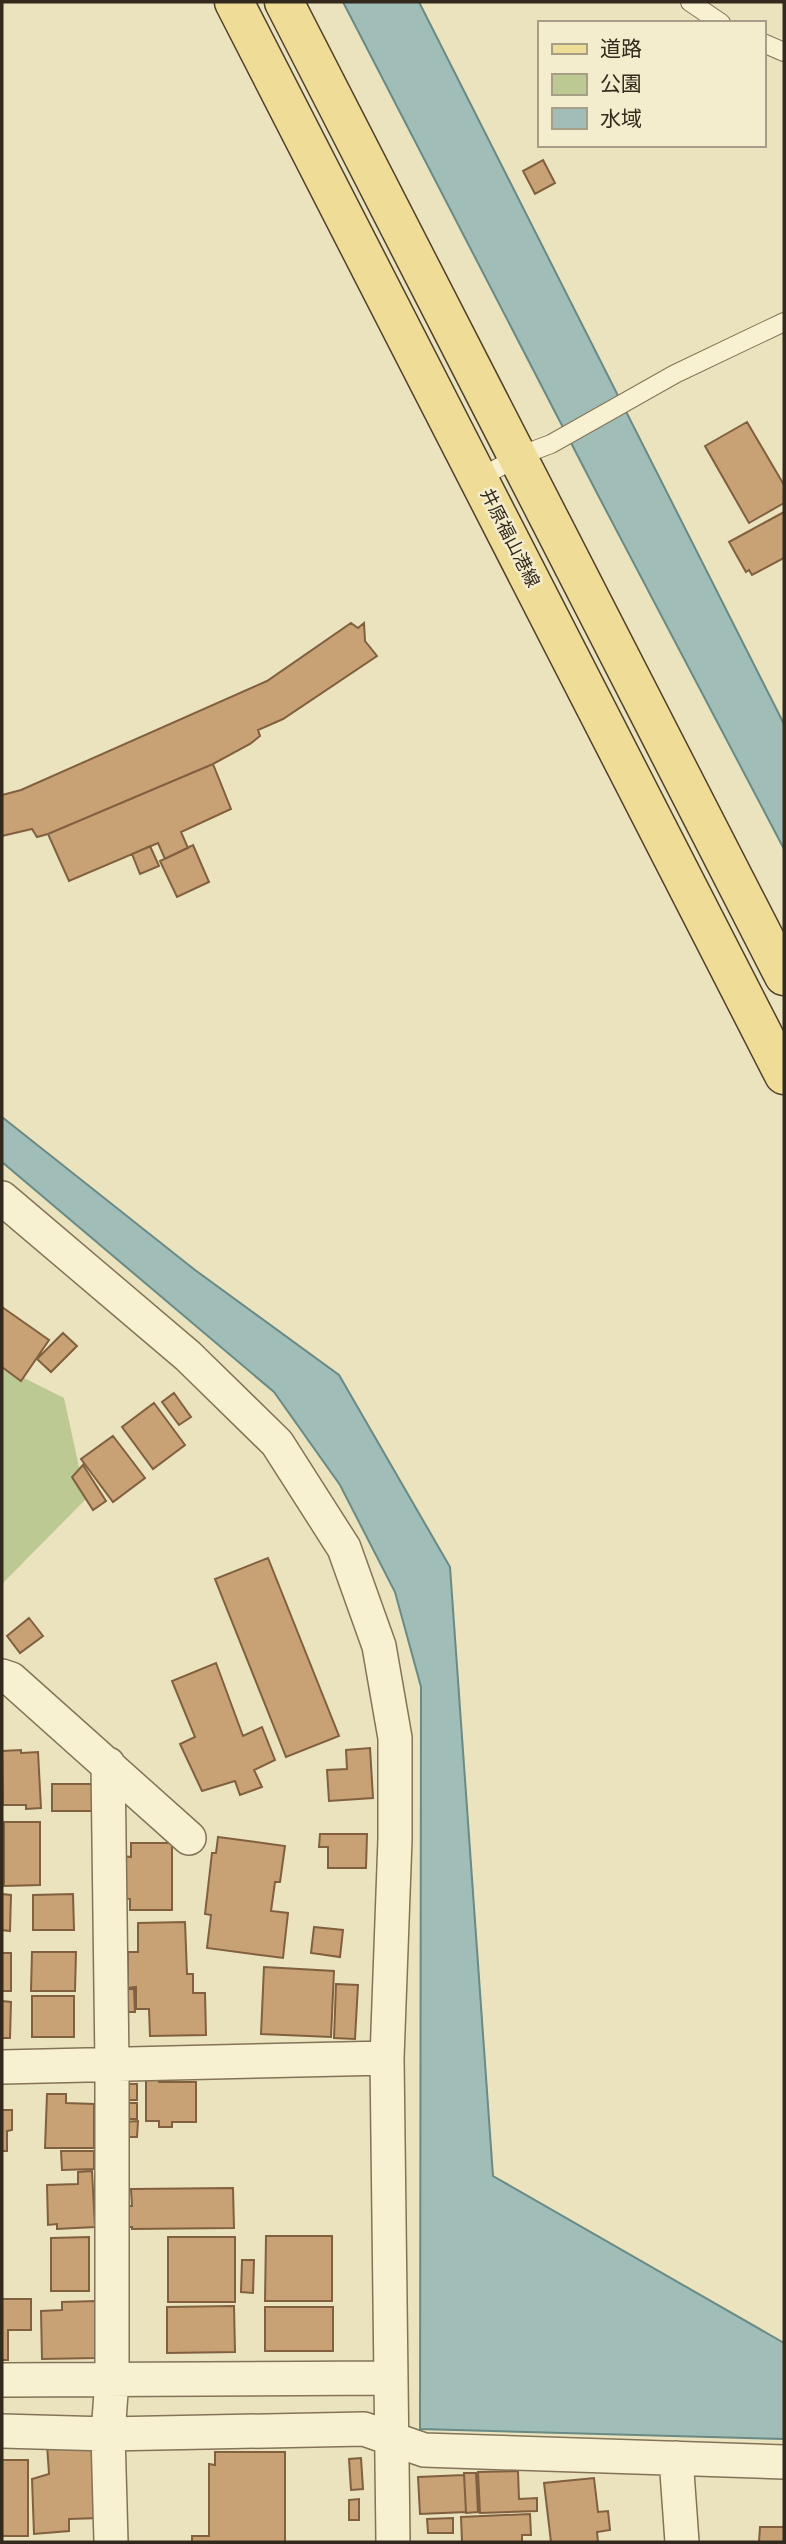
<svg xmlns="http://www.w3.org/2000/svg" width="786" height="2544" font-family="Lora,'Noto Sans JP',serif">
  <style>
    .green { fill: #bdc993 }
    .water { fill: #a1bdb8; stroke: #698a85; stroke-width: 2 }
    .building { fill: #c8a175; stroke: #81603f; stroke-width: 2 }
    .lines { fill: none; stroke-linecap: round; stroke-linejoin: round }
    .service-casing { stroke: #837358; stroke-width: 20 }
    .minor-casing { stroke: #837358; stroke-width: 36 }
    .primary-casing { stroke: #50412c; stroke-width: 41 }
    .service { stroke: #f7f0d1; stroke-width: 18 }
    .minor { stroke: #f7f0d1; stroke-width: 33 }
    .primary { stroke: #efdc96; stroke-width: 38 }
    .labels { text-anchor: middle; stroke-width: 5; stroke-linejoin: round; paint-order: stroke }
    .street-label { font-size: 18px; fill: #33291c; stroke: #f3eccd }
  </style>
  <rect width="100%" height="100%" fill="#ebe3be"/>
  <!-- green -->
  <path class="green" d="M2,1367L64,1398L86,1499L2,1584Z"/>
  <!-- water -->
  <path class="water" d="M343,2H419L784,724V849L599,497Z
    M2,1117L195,1270L339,1375L450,1567L493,2176L784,2343V2439L420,2429L421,1687L395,1592L340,1485L274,1392L2,1162Z"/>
  <!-- building -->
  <path class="building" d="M543,160L555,183L535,194L523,171Z
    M747,422L784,485V503L749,523L705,446Z
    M784,512V558L752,575L749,570L746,572L729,542Z
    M351,623L358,628L364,623L365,641L377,656L283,719L258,730L260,736L250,744L213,764L48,834L37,837L32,829L2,836V795L21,790L267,681Z
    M213,764L231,809L181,832L188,848L165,859L158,843L69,881L48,834Z
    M193,845L209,882L177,897L160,861Z
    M150,846L159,866L140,874L132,854Z
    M2,1307L49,1340L21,1381L2,1367Z
    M63,1333L77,1346L51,1372L37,1359Z
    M174,1393L191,1417L179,1425L162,1402Z
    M154,1403L185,1445L153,1469L122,1427Z
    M113,1436L145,1478L113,1502L81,1459Z
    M83,1465L106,1501L93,1510L72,1477Z
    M268,1558L339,1736L286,1757L215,1579Z
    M29,1618L43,1636L20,1653L7,1636Z
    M216,1663L243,1736L262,1727L275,1760L254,1770L262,1787L240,1795L235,1781L202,1791L180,1744L195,1737L172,1681Z
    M370,1748L373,1798L329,1801L327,1770L347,1769L346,1750Z
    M21,1750V1753L38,1752L41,1808L26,1809V1805H3L2,1751Z
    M52,1784H92V1811H52Z
    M4,1822H40V1885L4,1886Z
    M320,1834H367L366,1868H328V1847H319Z
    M218,1837L285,1846L280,1882H275L271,1911L288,1913L283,1958L207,1948L211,1915L205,1914L212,1853H216Z
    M131,1843H172V1910H130V1899L123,1898V1856L131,1857Z
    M2,1894L11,1895L10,1931L2,1930Z
    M73,1894L74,1930H33V1895Z
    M185,1922L187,1974H193V1993H205L206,2035L150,2036L149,2009H136V1987L128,1988V1952H138V1923Z
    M314,1927L343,1930L340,1957L311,1953Z
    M32,1952H76L75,1991H31Z
    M2,1953H11V1991H2Z
    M264,1967L334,1971L331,2037L261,2034Z
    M336,1984L358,1985L355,2039L334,2038Z
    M127,1989H134L135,2012H124Z
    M32,1996H74V2037H32Z
    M2,2001L11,2002L10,2038H2Z
    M159,2078V2082H196V2122H172V2127H159V2121H146V2079Z
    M124,2084H137V2100H124Z
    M47,2094H66V2103L94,2104V2148H45Z
    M124,2103H137V2119H124Z
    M2,2110H12V2130L7,2131V2151H2Z
    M138,2121L137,2137H124V2122Z
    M61,2151H94V2169L62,2170Z
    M92,2171L95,2227L57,2229V2224L48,2225L47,2185L78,2184V2172Z
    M233,2188L234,2228L132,2229V2227H126V2206H132L131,2189Z
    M266,2236H332V2301H265Z
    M89,2237V2291H51V2238Z
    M168,2237H235V2302H168Z
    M242,2260H254L253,2293L241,2292Z
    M2,2299H31V2330H8V2360H2Z
    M96,2301L97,2358L42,2359L41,2311L62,2310V2302Z
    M234,2306L235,2352L167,2353V2307Z
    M265,2307H333V2351H265Z
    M47,2444L85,2445L98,2456L100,2518L69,2519V2531L34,2534L32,2479L49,2474Z
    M215,2452H285V2542H192V2536H209V2464L215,2465Z
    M361,2458L363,2489L351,2490L349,2459Z
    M2,2460H28V2536H2Z
    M518,2471L519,2499L537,2498V2511L480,2513L478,2472Z
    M464,2473H476L478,2512L466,2513Z
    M464,2475L466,2512L420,2514L418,2477Z
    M594,2478L598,2512L608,2511L610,2530L597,2532L598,2542H551L544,2483Z
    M359,2499V2520H349V2500Z
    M530,2514L531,2535H522V2542H462L461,2517Z
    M453,2518V2533H428L427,2519Z
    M760,2527H784V2542H759Z"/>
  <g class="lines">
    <!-- service casing -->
    <g class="service-casing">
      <path id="service" d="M690,2L721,23
        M763,43L784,52
        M480,478L519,456L551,444L675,374L784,322"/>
    </g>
    <!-- minor casing -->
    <g class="minor-casing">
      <path id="minor" d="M2,1198L188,1356L277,1443L344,1548L379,1646L395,1738V1839L387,2058L393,2542
        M2,1676L11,1679L189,1838
        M108,1764L112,2065V2379L108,2434L111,2542
        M2,2067L387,2058
        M2,2380L391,2378
        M2,2431L108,2434L364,2429L424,2450L784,2462
        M676,2458L682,2542"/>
    </g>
    <!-- primary casing -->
    <g class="primary-casing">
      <path id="primary" d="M234,2L784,1075
        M284,2L784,976"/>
    </g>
    <!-- service -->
    <use href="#service" class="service"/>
    <!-- minor -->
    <use href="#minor" class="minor"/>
    <!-- primary -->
    <use href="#primary" class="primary"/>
  </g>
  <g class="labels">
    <!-- street labels -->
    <g class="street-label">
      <text transform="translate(510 538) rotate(63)" y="6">井原福山港線</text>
    </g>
  </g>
  <!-- border -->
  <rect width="786" height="2544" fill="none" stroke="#33291c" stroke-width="7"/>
  <!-- legend -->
  <rect x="538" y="21" width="228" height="126" fill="#f3eccd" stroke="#a69e86" stroke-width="2"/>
  <rect x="552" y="44" width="35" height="10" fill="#efdc96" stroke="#a69e86" stroke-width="2"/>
  <text x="600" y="56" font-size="21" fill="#33291c">道路</text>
  <rect x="552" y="74" width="35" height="21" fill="#bdc993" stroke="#a69e86" stroke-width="2"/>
  <text x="600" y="91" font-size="21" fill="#33291c">公園</text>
  <rect x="552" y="108" width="35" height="21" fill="#a1bdb8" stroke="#a69e86" stroke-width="2"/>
  <text x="600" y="126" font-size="21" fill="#33291c">水域</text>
</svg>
